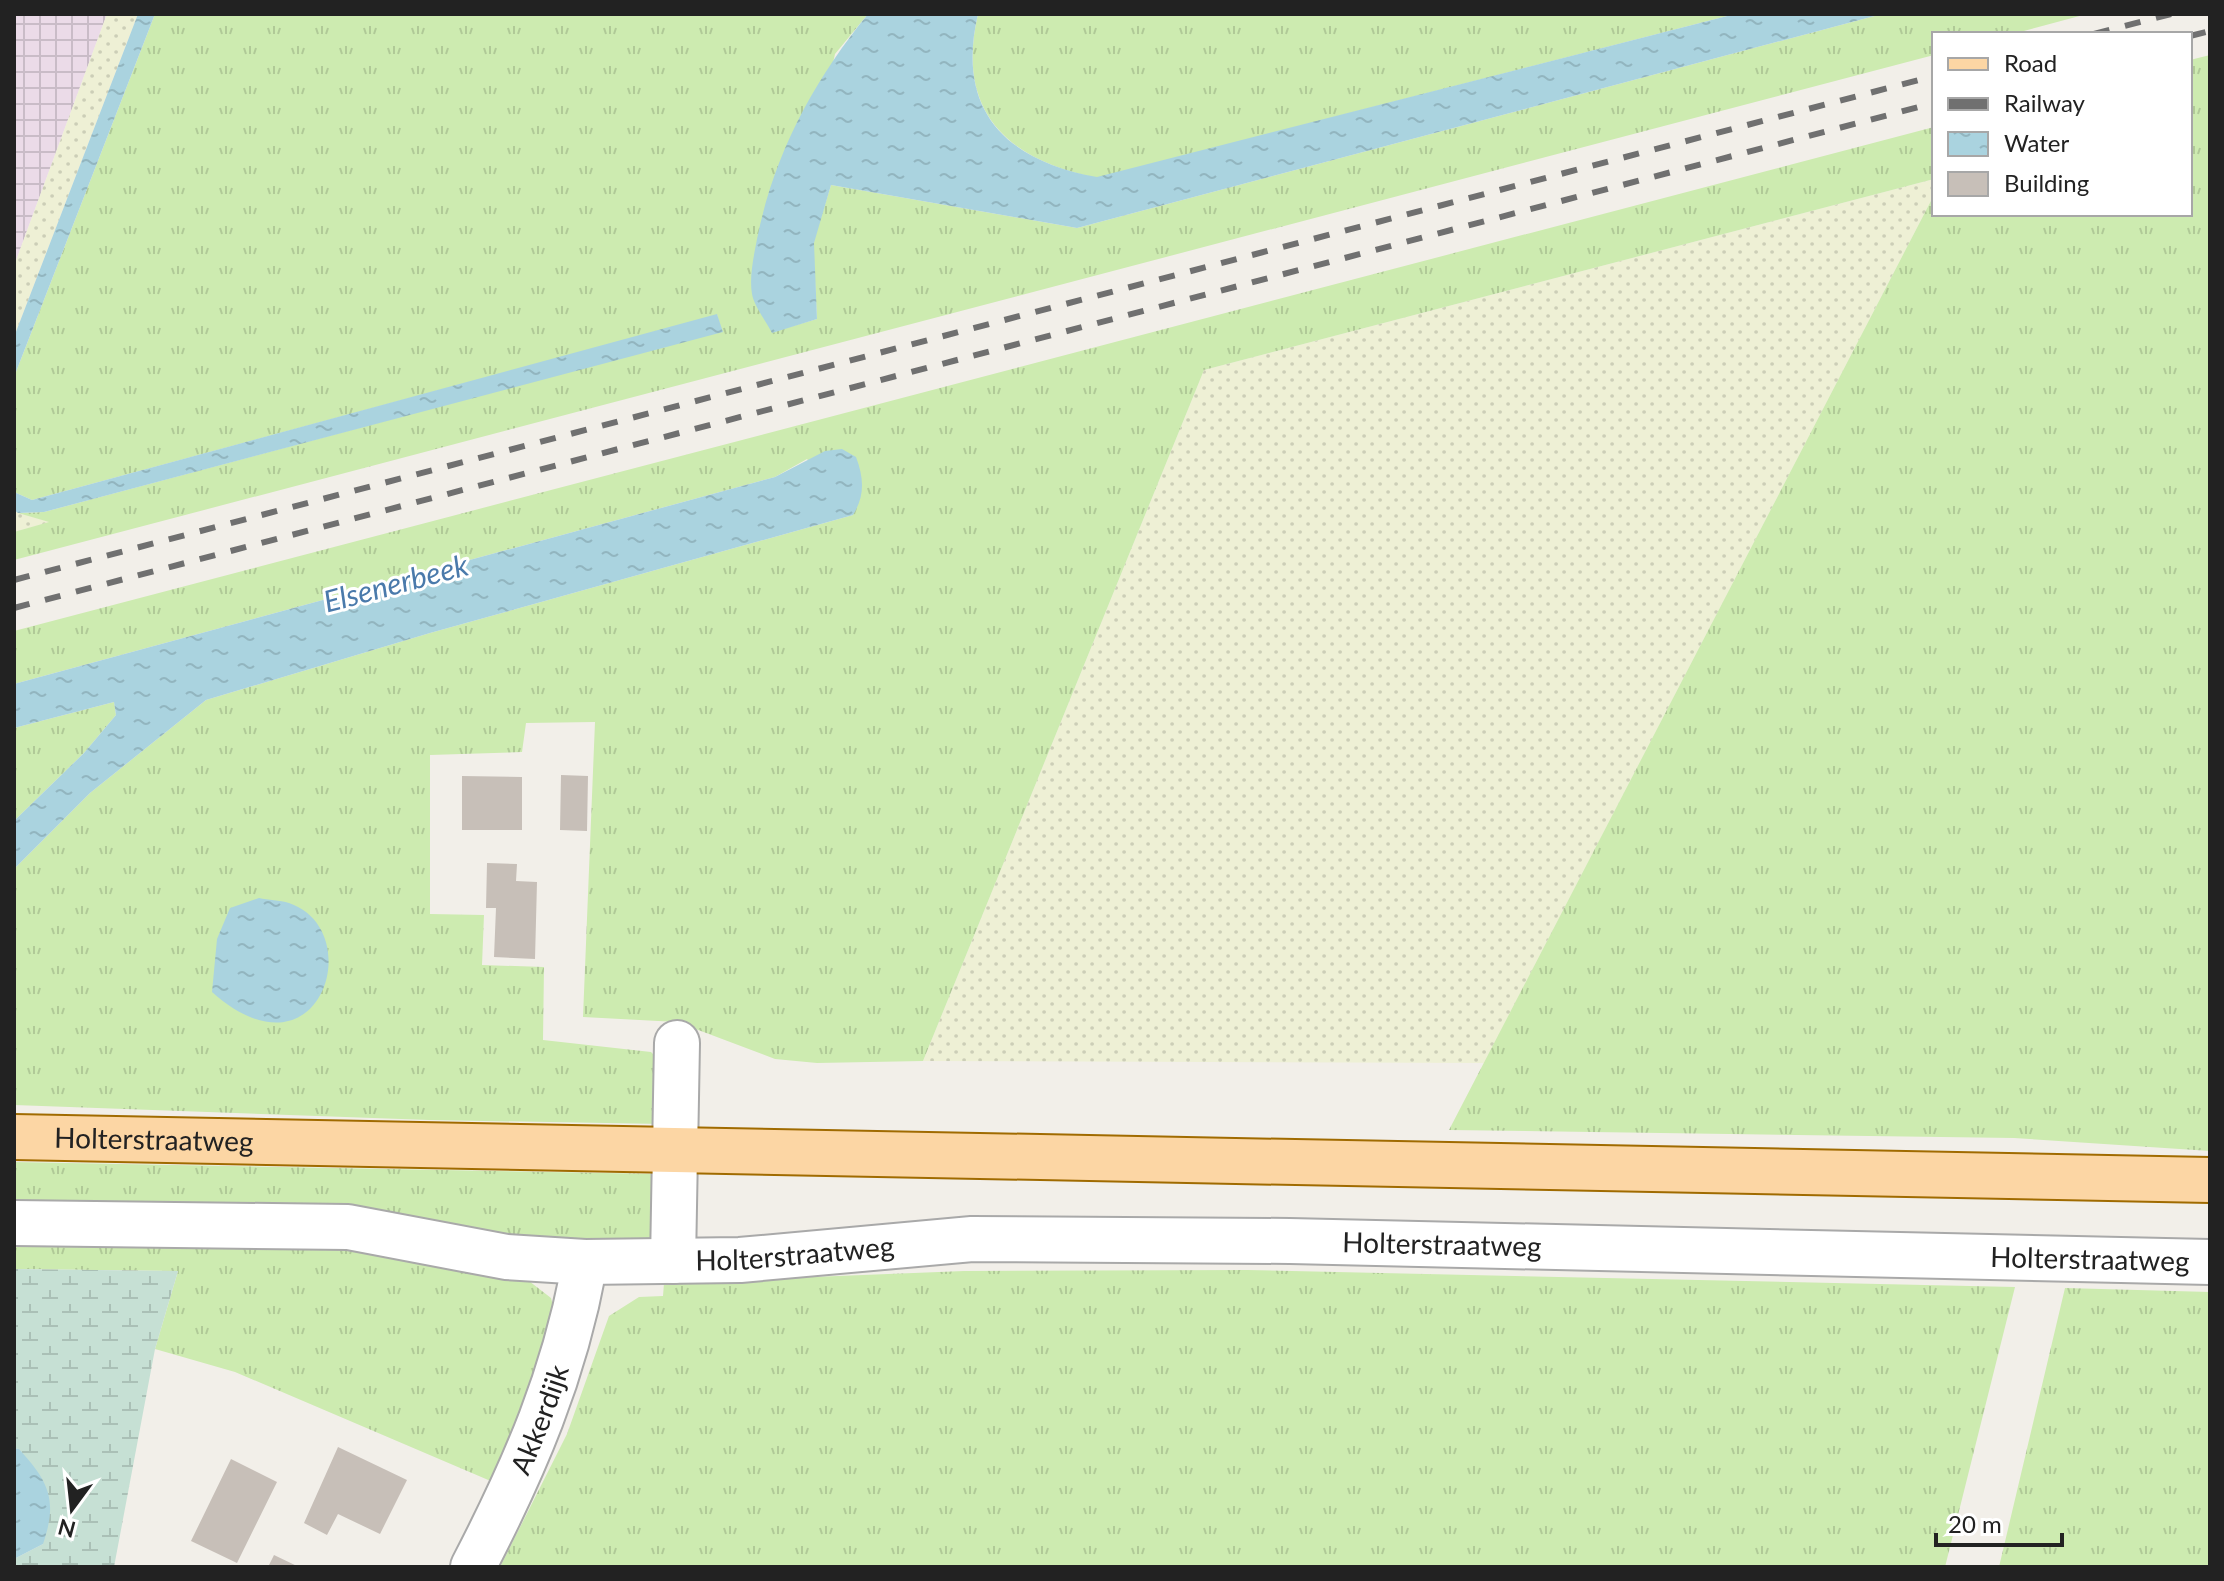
<svg xmlns="http://www.w3.org/2000/svg" width="2224" height="1581" font-family="Lato,sans-serif">
  <style>
    .industrial { fill: url(#industrial-grid) }
    .farmland { fill: url(#farmland-dots) }
    .grass { fill: url(#grass-tufts) }
    .wetland { fill: url(#wetland-marsh) }
    .water { fill: url(#water-ripples) }
    .building { fill: #c7bfb8 }
    .lines { fill: none; stroke-linecap: round; stroke-linejoin: round }
    .minor-casing { stroke: #a9a9a9; stroke-width: 48 }
    .major-casing { stroke: #a06b00; stroke-width: 48 }
    .minor { stroke: #fff; stroke-width: 44 }
    .major { stroke: #fcd6a4; stroke-width: 44 }
    .rail { stroke: #707070; stroke-width: 6; stroke-dasharray: 16 16; stroke-linecap: butt }
    .labels { text-anchor: middle; stroke-width: 6; stroke-linejoin: round; paint-order: stroke }
    .street-label { font-size: 28px; fill: #222; stroke: #fff }
    .water-label { font-size: 30px; font-style: italic; fill: #4a7aab; stroke: #fff }
  </style>
  <defs>
    <pattern id="industrial-grid" width="8" height="8" patternUnits="userSpaceOnUse" patternTransform="scale(2)"><rect width="8" height="8" fill="#ebdbe8"/><path d="M0 4h8M4 0v8" fill="none" stroke="#c9bcc7"/></pattern>
    <pattern id="farmland-dots" width="8" height="8" patternUnits="userSpaceOnUse" patternTransform="scale(2)"><rect width="8" height="8" fill="#eef0d5"/><path d="M2 2h.1M6 6h.1" fill="none" stroke="#ccceb7" stroke-width="1.8" stroke-linecap="round"/></pattern>
    <pattern id="grass-tufts" width="24" height="20" patternUnits="userSpaceOnUse" patternTransform="scale(2)"><rect width="24" height="20" fill="#cdebb0"/><path d="M3 7l-1-3M5 7V3M7 7l1-3M15 17l-1-3M17 17v-4M19 17l1-3" fill="none" stroke="#b0c997"/></pattern>
    <pattern id="wetland-marsh" width="20" height="14" patternUnits="userSpaceOnUse" patternTransform="scale(2)"><rect width="20" height="14" fill="#c6e0d4"/><path d="M1 5h8M5 5V1M11 12h8M15 12V8" fill="none" stroke="#aac0b6"/></pattern>
    <pattern id="water-ripples" width="26" height="14" patternUnits="userSpaceOnUse" patternTransform="scale(2)"><rect width="26" height="14" fill="#aad3df"/><path d="M2 4q2-2 4 0t4 0M15 11q2-2 4 0t4 0" fill="none" stroke="#92b5bf"/></pattern>
  </defs>
  <rect width="100%" height="100%" fill="#f2efe9"/>
  <!-- industrial -->
  <path class="industrial" d="M14,14H107L14,266Z"/>
  <!-- farmland -->
  <path class="farmland" d="M107,14H138L14,337V266Z
    M1934,179V195L1484,1063L923,1061L1204,370Z
    M14,510L18,513L51,522L14,532Z"/>
  <!-- grass -->
  <path class="grass" d="M155,14H868L835,54L772,332L817,319L813,243L831,185L1077,228L1882,14H2087L2013,34H1934V55L14,560V532L49,522L18,513L44,512L722,331L717,315L32,500L14,492V377Z
    M978,14H1735L1097,178C1007,160 955,111 978,14Z
    M2210,55V1151L2014,1138L1449,1130L1934,195V214H2190V60Z
    M1934,127V179L1204,370L923,1061L817,1063L775,1059L677,1022L583,1017L595,722L526,723L522,752L430,755V914L484,915L482,965L544,967L543,1040L651,1052L661,1062V1124L429,1120L14,1105V869L90,793L206,700L430,633L853,515L807,459L775,477L14,684V631Z
    M114,702L116,715L84,753L14,821V728Z
    M14,1162L660,1174L662,1228L651,1240L626,1251L14,1203Z
    M14,1237L326,1245L516,1271L551,1298L560,1331L500,1485L235,1372L155,1349L178,1271L14,1269Z
    M1247,1270L2015,1287L1945,1567H500L567,1434L609,1316L639,1297L663,1296L664,1283L964,1271Z
    M2065,1288L2210,1292V1567H1999Z"/>
  <!-- wetland -->
  <path class="wetland" d="M14,1269L178,1271L155,1349L114,1567H14V1559L43,1544L19,1449L14,1448Z"/>
  <!-- water -->
  <path class="water" d="M138,14H155L14,377V337Z
    M868,14H978C955,111 1007,161 1097,177L1735,14H1882L1077,228L831,185L814,243L817,319L772,333C766,321 754,306 752,294C749,277 754,255 757,239C774,154 814,80 868,14Z
    M717,314L723,332L44,512L18,513L14,510V492L32,500Z
    M842,449L856,457C864,478 865,496 853,515L430,633L206,700L90,793L14,869V821L84,753L116,715L114,702L14,728V684L775,477L825,451Z
    M259,898C268,900 280,900 289,903C369,930 320,1088 212,992L217,939L230,908Z
    M14,1448L19,1449C49,1482 58,1500 43,1544L14,1559Z"/>
  <!-- building -->
  <path class="building" d="M561,775L588,776L587,831L560,830Z
    M462,776L522,777V830H462Z
    M487,863L517,864L516,881L537,882L535,959L494,957L496,908H486Z
    M338,1447L407,1480L380,1534L338,1514L327,1535L304,1523Z
    M231,1459L277,1482L237,1563L191,1541Z
    M274,1555L299,1567H268Z"/>
  <g class="lines">
    <!-- minor casing -->
    <g class="minor-casing">
      <g id="minor">
        <path id="s1" d="M14,1223L348,1227L506,1257L585,1262L740,1260L972,1239L1290,1241L2210,1262"/>
        <path d="M673,1261L677,1043"/>
        <path id="s2" d="M473,1567C525,1467 565,1374 585,1262"/>
      </g>
    </g>
    <!-- major casing -->
    <g class="major-casing">
      <g id="major">
        <path id="s3" d="M14,1137L2210,1180"/>
      </g>
    </g>
    <!-- minor -->
    <use href="#minor" class="minor"/>
    <!-- major -->
    <use href="#major" class="major"/>
    <!-- rail -->
    <path class="rail" d="M2094,34L2171,14
      M2190,36L2210,31
      M14,580L1934,76
      M14,608L1934,103"/>
  </g>
  <g class="labels">
    <!-- street labels -->
    <g class="street-label">
      <text dy="10" stroke="none"><textPath href="#s3" startOffset="140">Holterstraatweg</textPath></text>
      <text dy="10" stroke="none"><textPath href="#s1" startOffset="1432">Holterstraatweg</textPath></text>
      <text dy="10" stroke="none"><textPath href="#s1" startOffset="784">Holterstraatweg</textPath></text>
      <text dy="10" stroke="none"><textPath href="#s1" startOffset="2080">Holterstraatweg</textPath></text>
      <text dy="10" stroke="none"><textPath href="#s2" startOffset="162">Akkerdijk</textPath></text>
    </g>
    <!-- water labels -->
    <g class="water-label">
      <text transform="translate(396 584) rotate(-15)" y="10">Elsenerbeek</text>
    </g>
  </g>
  <!-- border -->
  <rect width="2224" height="1581" fill="none" stroke="#222222" stroke-width="32"/>
  <!-- legend -->
  <rect x="1932" y="32" width="260" height="184" fill="#ffffff" stroke="#a7a7a7" stroke-width="2"/>
  <rect x="1948" y="58" width="40" height="12" fill="#fcd6a4" stroke="#a7a7a7" stroke-width="2"/>
  <text x="2004" y="72" font-size="24" fill="#222222">Road</text>
  <rect x="1948" y="98" width="40" height="12" fill="#707070" stroke="#a7a7a7" stroke-width="2"/>
  <text x="2004" y="112" font-size="24" fill="#222222">Railway</text>
  <rect x="1948" y="132" width="40" height="24" fill="url(#water-ripples)" stroke="#a7a7a7" stroke-width="2"/>
  <text x="2004" y="152" font-size="24" fill="#222222">Water</text>
  <rect x="1948" y="172" width="40" height="24" fill="#c7bfb8" stroke="#a7a7a7" stroke-width="2"/>
  <text x="2004" y="192" font-size="24" fill="#222222">Building</text>
  <!-- north arrow -->
  <g transform="translate(72 1509) rotate(195)" stroke="#ffffff" stroke-width="6" paint-order="stroke">
  <path d="M0-6L14 30L0 20L-14 30Z" fill="#222222"/>
  <text y="-12" font-size="22" font-weight="bold" text-anchor="middle" fill="#222222">N</text>
  </g>
  <!-- scale -->
  <path d="M1936 1533v12h126v-12" fill="none" stroke="#222222" stroke-width="4"/>
  <text x="1948" y="1533" font-size="24" fill="#222222" stroke="#ffffff" stroke-width="6" paint-order="stroke">20 m</text>
</svg>
